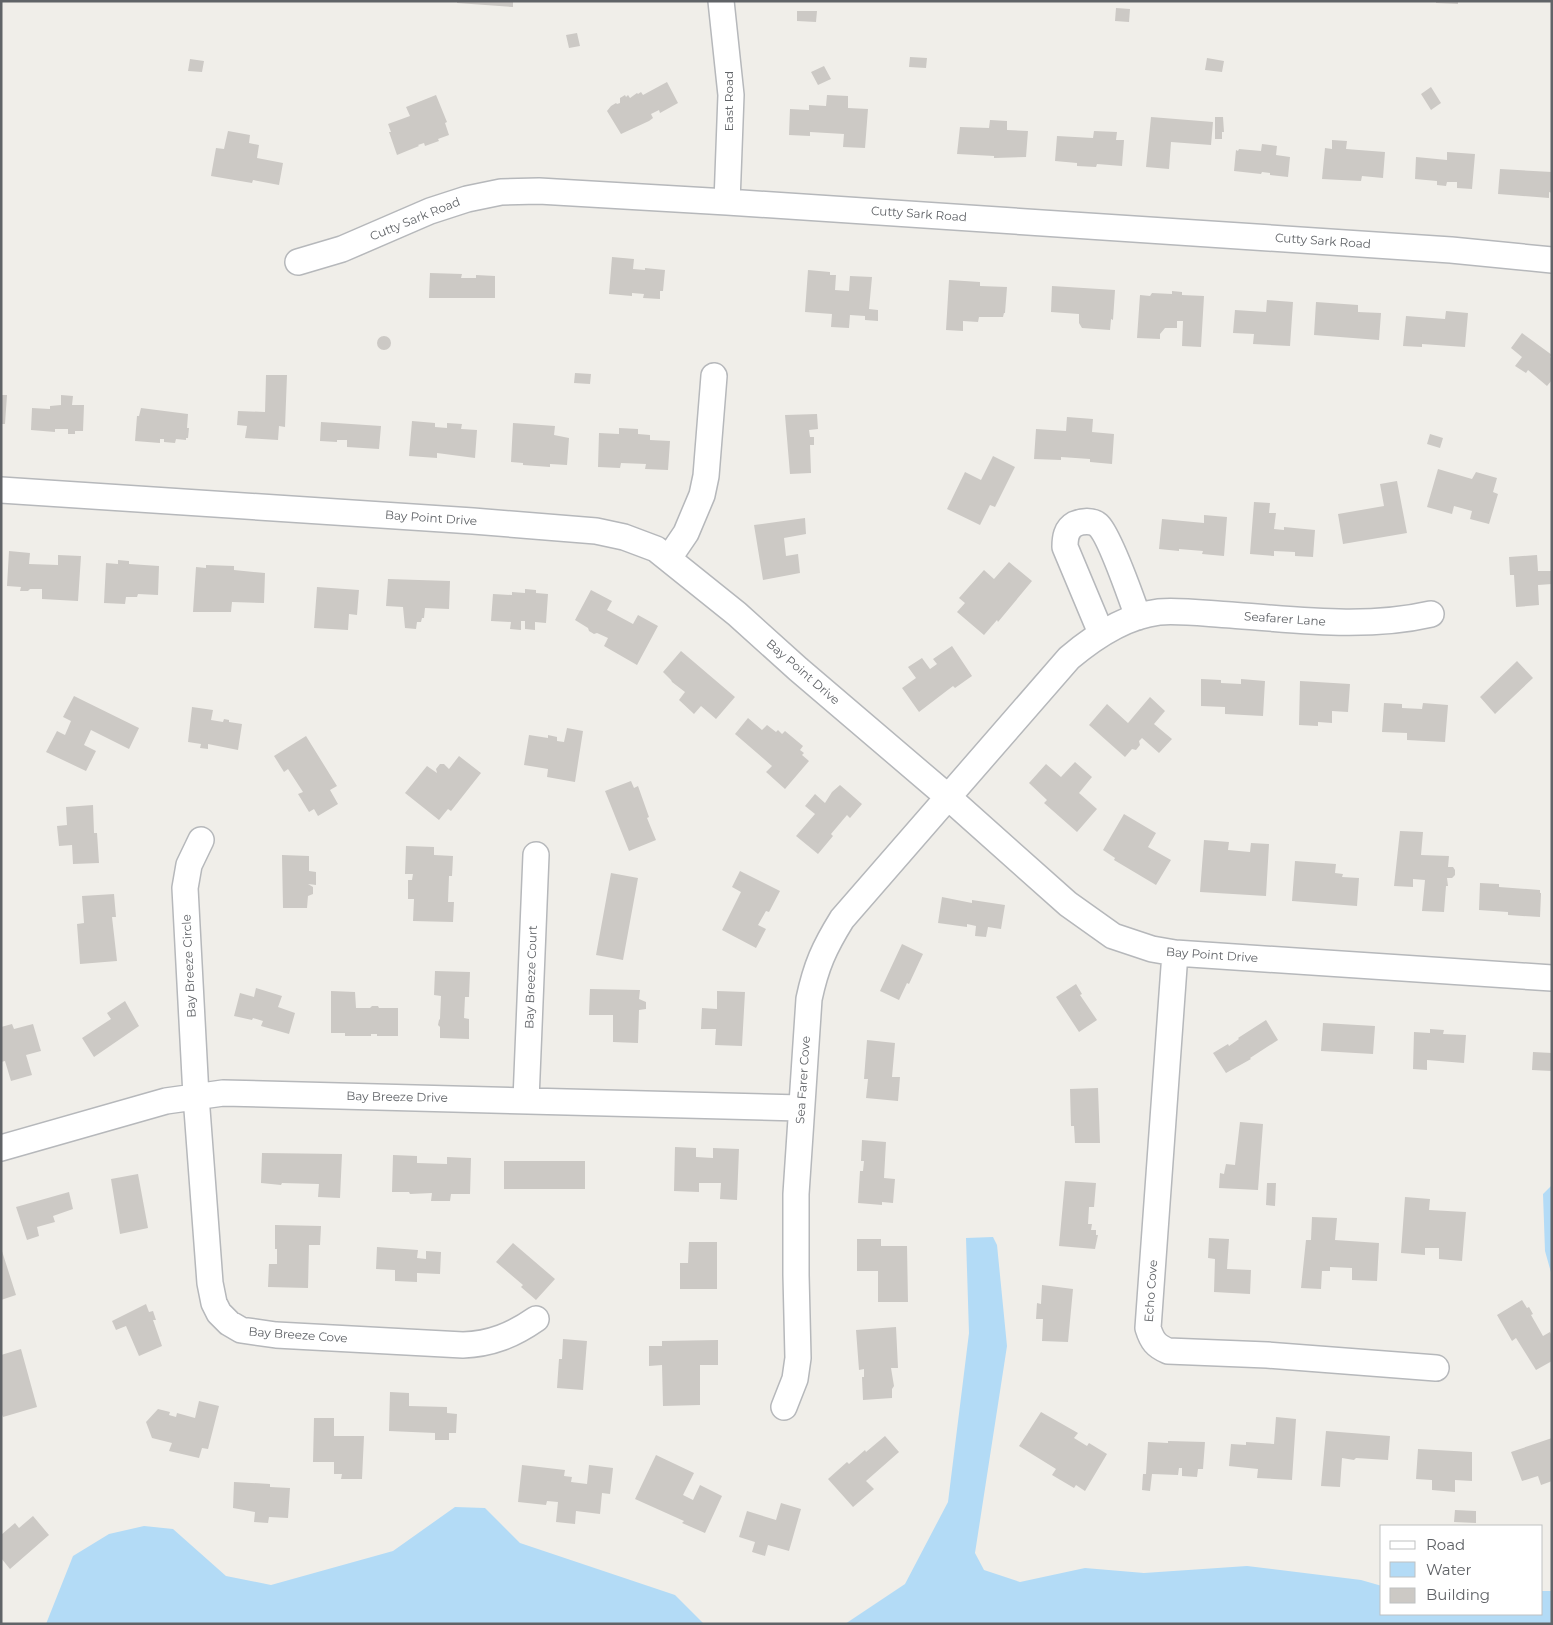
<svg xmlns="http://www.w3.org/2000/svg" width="1553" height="1625" font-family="Montserrat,sans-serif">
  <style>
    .water { fill: #b3dbf6 }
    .building { fill: #ccc9c5 }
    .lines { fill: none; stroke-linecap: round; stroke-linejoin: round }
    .minor-casing { stroke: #b6b8bb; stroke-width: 28 }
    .minor { stroke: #fff; stroke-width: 25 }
    .labels { text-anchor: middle; stroke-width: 5; stroke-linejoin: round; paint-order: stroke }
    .street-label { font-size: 12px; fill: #606367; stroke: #fff }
  </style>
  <rect width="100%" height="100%" fill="#f0eee9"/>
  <!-- water -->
  <path class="water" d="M1552,1185V1276L1545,1251L1543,1194Z
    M993,1237L997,1245L1007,1346L975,1553L984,1570L1020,1582L1085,1568L1144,1573L1247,1566L1361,1580L1382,1586V1614H1542V1591H1552V1624H845L905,1584L948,1502L969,1333L966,1238Z
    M455,1507L485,1508L520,1543L675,1595L704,1624H46L73,1556L109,1534L144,1526L173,1529L226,1576L271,1585L393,1551Z"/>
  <!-- building -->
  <path class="building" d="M457,1H513V7L457,3Z
    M1436,1H1458V4L1436,3Z
    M1116,8L1130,9L1129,22L1115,21Z
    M797,11H817L816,22L797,21Z
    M577,33L580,46L569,48L566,35Z
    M910,57L927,58L926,68L909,67Z
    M1207,58L1224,61L1222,72L1205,70Z
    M190,59L204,61L202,72L188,71Z
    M824,66L831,79L818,85L811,72Z
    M667,82L678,103L660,113L659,110L651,114L653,118L649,121L621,134L607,111L611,106L616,103L617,104L620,103V98L625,95L626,97L628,95L630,98L637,93L638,94L641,92L643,95Z
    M1431,87L1441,103L1431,110L1421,94Z
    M436,95L447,122L445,123L449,135L438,139L439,141L425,146L424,143L418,145L419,146L397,155L389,132H391L388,124L410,116L406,107Z
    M827,95L848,96V108L868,109L865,148L843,147L844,134L810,132V136L789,135L790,109L809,110V105L826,106Z
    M1151,117L1213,122L1211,145L1171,142L1169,169L1146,167Z
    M1215,117H1223L1224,132H1222V139H1215Z
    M990,120L1007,121V130L1028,131L1026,157L994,158V156L957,154L960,127L989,128Z
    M228,131L250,135L249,143L259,145L257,158L283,163L279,185L253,180L252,183L211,176L216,148L224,149Z
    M1094,131L1117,132L1116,140H1124L1122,166L1097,164L1096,167L1077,166V163L1055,161L1057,136L1093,138Z
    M1332,140L1347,141L1346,149L1385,152L1383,178L1362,176L1361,181L1322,179L1325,148L1332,149Z
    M1262,144L1277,146L1276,155L1290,157L1288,177L1270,175V173L1262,172L1261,174L1234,171L1236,150L1238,151L1239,149L1261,151Z
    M1447,152L1475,154L1472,189L1457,188V182H1447L1446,186L1437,185V181L1415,179L1416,157L1447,160Z
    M1500,169L1552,172V193L1549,192V198L1498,194Z
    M612,257L634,259L633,269L645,270V268L665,270L663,291H660V299L643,298L644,294L632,293V296L609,294Z
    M808,270L830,272V275H836L835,290L849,291L850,276L872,277L869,309L878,310V321L865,320V316L850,315L849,328L831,327L832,314L805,312Z
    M430,273L462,274L461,278H476V275L495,276V298H429Z
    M949,280L980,282V286L1007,287L1005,313H1004L1003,317H979L978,322L963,321V331L946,330Z
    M1052,286L1115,290L1113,320L1111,319L1110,330L1082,328L1079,323V314L1051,312Z
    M1172,291L1182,292V295L1204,296L1201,347L1182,346L1183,321H1177V328H1165L1160,334V339L1137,338L1140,295L1150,296L1152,293L1172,294Z
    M1267,300L1293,302L1290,346L1253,344L1254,334L1233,333L1235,310L1266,312Z
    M1316,302L1358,305V312L1381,313L1379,340L1314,335Z
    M1446,311L1468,313L1465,347L1422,344V347L1403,346L1406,316L1445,319Z
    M1522,333L1552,355L1550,357L1552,358V380L1547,386L1528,370L1526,373L1515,366L1522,357L1511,348Z
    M377 343a7 7 0 1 1 14 0a7 7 0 1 1-14 0Z
    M575,373L591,374L590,384L574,383Z
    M266,375H287L285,427L279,426L278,440L245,438L247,426L237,425L238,411L265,412Z
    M1,395H7L5,424H1Z
    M61,395L73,396L72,405H84L83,431H75V434H68V429H55V432L31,430L32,408L50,409V406L61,405Z
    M141,408L188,414L187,428H189L188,438H186V440L176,439L175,443L164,442V439H160V443L135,441L137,416H139Z
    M817,414L818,429L809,430L810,437H814V445H810L811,473L790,474L785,415Z
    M1067,417L1093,419L1092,432L1114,434L1112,464L1090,462V459L1061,457V460L1034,459L1036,429L1066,431Z
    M412,421L435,423V427L447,428V423L462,424L461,429L477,430L475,458L437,453V458L409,456Z
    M321,422L381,426L379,449L347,447V440H337V442L320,441Z
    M513,423L555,426L554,435L569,438L567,465L550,464V467L523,465V463L511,462Z
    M619,428L638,429V434L650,435V440L670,441L668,470L645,469L646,464L621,463L620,468L598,467L599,433L619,434Z
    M1430,434L1443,438L1440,448L1427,444Z
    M993,456L1015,467L995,507L990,505L980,525L947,509L965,472L981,480Z
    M1438,469L1472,479L1476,472L1497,478L1493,492L1498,494L1489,524L1470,519L1472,511L1454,506L1452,514L1427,507Z
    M1397,481L1407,533L1343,544L1338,514L1384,506L1380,484Z
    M1254,502L1270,503L1269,513H1276L1274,529L1284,530V527L1315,530L1313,557L1295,556V552L1274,551V556L1250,554Z
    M1204,515L1227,517L1224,556L1202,554L1203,551L1179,549V551L1159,549L1162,519L1204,523Z
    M805,518L806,534L784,538L786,556L798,554L800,573L763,580L754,525Z
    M9,551L30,553L29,564L58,565V555L81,556L78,601L42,599V589H30L28,591H20L21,587L7,586Z
    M1537,555L1538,571H1551L1552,584L1538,585L1539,605L1516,607L1514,575H1510L1509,557Z
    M118,560L129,561V564L159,566L158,595L138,594L137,597H126L125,604L104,603L106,563L118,564Z
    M1009,562L1032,581L998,622L997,620L984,635L957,612L965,603L959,598L984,570L994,579Z
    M206,565L234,566V570L265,573L264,603L232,602L231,612H193L196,567L206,568Z
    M388,579L450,581L449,609L425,608L424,618H422L421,622H417L416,629L405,628L403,607L386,606Z
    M317,587L359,590L357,615L349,614L348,630L314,628Z
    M525,589L536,590V593L548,594L546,623L535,622V630L525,629V621H521V630L510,629L511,622L491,621L493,594L512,595V592L525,593Z
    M591,590L612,601L607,610L633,624L638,615L658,626L637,665L604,646L608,638L597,633L594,634L589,631L588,628L575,620Z
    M952,646L972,676L955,688L953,686L919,712L902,688L916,678L908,667L922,658L930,669L937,664L933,659Z
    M681,651L735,697L716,719L701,706L694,714L679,700L685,692L672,682L671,680L663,672Z
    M1517,661L1533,678L1495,714L1480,697Z
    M1201,679L1221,680V683L1241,684V679L1265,681L1263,716L1225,714V707L1201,706Z
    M1300,681L1350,684L1348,712L1332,711V723L1318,722V726L1299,725Z
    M74,696L139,728L129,749L91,730L84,745L96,751L86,771L46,752L57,731L65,735L71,721L63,717Z
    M1150,697L1165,711L1154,724L1172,739L1159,753L1142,738L1139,741L1140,745L1136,750L1132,749L1125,757L1089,725L1107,704L1128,723Z
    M1384,703L1402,704V708L1422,709L1423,703L1448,705L1445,742L1407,740V733L1382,732Z
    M192,707L213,710L211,720L223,722L224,719L229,720V722L242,724L238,750L208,744V749L200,748L201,744L188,742Z
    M748,718L762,730L767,725L776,732L778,730L782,734L785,731L803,746L800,750L804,753L802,755L809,761L785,789L766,772L772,766L735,734Z
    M567,728L583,731L575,782L547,777L548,769L524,765L529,735L548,738V735L557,737V741L564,742Z
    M306,736L337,786L330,790L338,804L318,816L314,809L309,812L298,794L303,792L288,769L284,772L274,756Z
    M459,756L481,773L451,811L448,809L439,820L405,793L427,766L437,773L436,769L440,764H444L449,769Z
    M1075,762L1092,777L1079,793L1097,809L1077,832L1044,803L1047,800L1029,783L1046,764L1061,777Z
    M631,781L634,788L638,786L649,817L647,818L656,840L629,851L605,791Z
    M840,785L862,804L850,818L847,815L831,834L833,836L818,854L796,836L815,814L805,806L815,794L825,803L832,792Z
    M93,805L94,833H97L99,863L73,864L72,845L59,846L57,826L67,825L66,807Z
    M1124,814L1156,833L1148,847L1171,860L1156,885L1114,860L1115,858L1103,850Z
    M1400,831L1423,832L1421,855L1449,856L1448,867H1453L1455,870V875L1452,878H1447L1448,886H1446L1444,912L1422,911L1425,880L1413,879V887L1394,886Z
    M1204,840L1229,842L1228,850L1250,852L1251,843L1269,844L1266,896L1200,892Z
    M406,846L434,847V855L453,856L452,876H449L448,902H454L453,922L413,921L414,899H408V880H412L413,874H405Z
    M282,855L309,856V871L316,872V885L308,884L313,887V894L308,896L307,908H283Z
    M1295,861L1336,864L1335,873L1343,874L1342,877L1359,878L1357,906L1292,901Z
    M740,871L780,891L769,912L766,911L758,925L766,929L756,948L722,930L741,892L732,887Z
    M611,873L638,878L623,960L596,955Z
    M1480,883L1499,884V887L1540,890V893H1541L1540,917L1508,915V912L1479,910Z
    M114,894L116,917H112L117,961L80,964L77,924L84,923L82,896Z
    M942,897L972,903V900L1005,905L1001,929L988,927L986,937L975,936L976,926L967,924V927L938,923Z
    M902,944L923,954L909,984L907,983L899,1000L880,991Z
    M435,971L470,972L469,997H465L464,1018L469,1019V1039L440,1038V1027L438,1025L439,1020L440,1019L441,996L434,995Z
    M1076,984L1082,994L1080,995L1097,1020L1079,1032L1056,997Z
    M256,988L282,996L278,1007L295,1013L289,1034L261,1026L263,1021L253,1018L252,1020L234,1016L240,993L254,997Z
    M590,989L640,990L639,999L646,1002V1009L639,1010L638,1043L613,1042V1015H589Z
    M331,991L355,992L356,1008H370L372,1006H378L379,1008H398V1036H377V1034H371V1036H345V1033H331Z
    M717,991L745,992L742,1046L715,1045L716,1029H701L702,1008L717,1009Z
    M125,1001L139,1026L94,1057L82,1038L111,1019L107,1013Z
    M1266,1020L1278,1040L1250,1058L1251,1059L1226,1073L1213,1053L1228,1044L1229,1046L1239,1039L1238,1038Z
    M1323,1023L1375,1026L1373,1054L1321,1051Z
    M12,1024L14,1029L33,1024L41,1051L26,1055L32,1075L11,1081L5,1061L1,1062V1027Z
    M1430,1029L1444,1030L1443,1034L1466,1035L1464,1063L1427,1060V1070L1413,1069L1414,1032L1430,1033Z
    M867,1040L895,1043L892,1077H900L898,1101L866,1098L868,1079H864Z
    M1533,1052L1552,1053V1071L1532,1070Z
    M1098,1088L1100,1143H1075L1074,1126H1071L1070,1089Z
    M1240,1122L1263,1124L1258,1190L1219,1188L1220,1173L1224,1174L1226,1164L1235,1165Z
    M862,1140L886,1142L884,1178L895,1179L893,1203L882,1202V1205L858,1203L860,1171H863L864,1161H861Z
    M675,1147L696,1148V1157L713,1158V1148L739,1149L737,1200L720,1199L721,1183H699V1192L674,1191Z
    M262,1153L342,1154L340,1198L318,1197L319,1184L282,1183L281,1185L261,1183Z
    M393,1155L417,1156V1163L447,1164V1157L471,1158L470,1194H451L450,1201H431L432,1193L410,1194L409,1192H392Z
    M504,1161H585V1189H504Z
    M138,1174L148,1228L120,1234L111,1179Z
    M1065,1181L1096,1183L1094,1207H1089L1088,1224H1092L1091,1230H1096V1235H1098L1095,1249L1059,1246Z
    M1267,1183H1276L1275,1206L1266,1205Z
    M69,1192L73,1209L53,1216L55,1222L37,1227L39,1236L27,1240L16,1207Z
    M1405,1197L1430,1199L1429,1210L1466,1212L1462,1261L1439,1259V1248H1425V1255L1401,1253Z
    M1312,1217L1337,1218L1335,1240L1379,1243L1377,1281L1352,1280V1268L1330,1267V1271H1322L1321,1289L1301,1288L1306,1240H1311Z
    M275,1225L321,1226L320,1245H309L308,1288L268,1287L269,1264H277V1249H275Z
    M1209,1238L1229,1239L1227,1269L1251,1270L1250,1294L1214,1292L1215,1259L1208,1258Z
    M857,1239H881V1246H907L908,1302H878V1271H857Z
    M689,1242H717V1289H680V1263H688Z
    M513,1243L555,1279L536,1300L521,1287L523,1285L496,1262Z
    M377,1247L418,1250L417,1258L426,1259V1251L441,1252L440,1274L417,1273V1282L395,1281V1270L376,1269Z
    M1,1248L16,1295L1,1300Z
    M1042,1285L1073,1289L1068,1342L1042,1341L1043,1319H1036L1037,1303L1041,1304Z
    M1522,1300L1527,1308L1529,1307L1533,1314L1531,1315L1543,1336L1550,1332L1552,1336V1361L1536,1370L1516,1338L1512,1341L1497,1315Z
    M146,1304L149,1312L153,1311L156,1320H153L162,1346L139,1356L126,1326L116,1330L112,1321Z
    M896,1327L898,1368H891L894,1386L892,1389V1398L863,1400L862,1377H864V1369L859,1370L856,1330Z
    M563,1339L587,1341L583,1390L557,1388L559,1359H562Z
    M718,1340V1365H700V1405L663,1406L662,1365L649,1366V1346H662V1341Z
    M21,1349L37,1407L3,1417L1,1412V1355Z
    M390,1392L409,1393V1406L447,1407V1413L457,1414L456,1433H449V1440H435V1433L389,1431Z
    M199,1401L219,1406L208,1449L202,1448L199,1458L169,1451L172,1443L152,1438L146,1422L158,1409L170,1412L169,1415L176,1417L177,1413L195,1418Z
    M1041,1412L1078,1433L1074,1438L1087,1446L1089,1443L1107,1454L1085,1491L1076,1485L1074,1488L1052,1475L1056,1469L1019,1446Z
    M1276,1417L1296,1419L1292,1480L1257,1478L1258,1469L1229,1466L1231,1444L1246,1445V1442L1274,1444Z
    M314,1418H334V1436H364L362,1479H341L342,1474H334V1462H313Z
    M1326,1431L1390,1436L1388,1460L1356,1458L1354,1460L1342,1458L1340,1487L1321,1486Z
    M885,1436L899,1452L866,1481L874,1489L853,1507L828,1479L847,1462L849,1464L865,1450L866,1452Z
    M1552,1438V1481L1541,1485L1538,1476L1522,1481L1511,1452Z
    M1168,1441L1205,1442L1203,1469H1198L1197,1477L1182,1476V1468H1179L1178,1475L1152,1474L1150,1491L1142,1490L1143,1474H1146L1148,1442L1168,1443Z
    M1418,1449L1472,1452V1481L1455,1480V1492L1432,1490V1480L1416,1479Z
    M656,1455L694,1473L683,1495L693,1500L700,1485L722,1496L705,1533L682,1523L684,1521L635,1499Z
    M522,1465L565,1470L564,1476L572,1477L571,1482L587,1484L589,1465L613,1468L610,1494L602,1493L600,1514L576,1511L575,1524L556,1522L558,1502L547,1501L546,1505L518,1502Z
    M234,1482L270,1484V1487L290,1488L288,1518L269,1517L268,1523L254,1522L255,1512L233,1508Z
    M781,1503L801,1509L789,1551L768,1545L765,1556L752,1552L755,1542L739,1537L747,1511L776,1520Z
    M1455,1510L1476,1511V1523L1454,1522Z
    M33,1516L49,1535L10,1569L1,1558V1535L15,1523L19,1528Z"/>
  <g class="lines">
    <!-- minor casing -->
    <g class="minor-casing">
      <path id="minor" d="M721,1L731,95L727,202
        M298,262L342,249L430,211L467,199L501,192L539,191L727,202L1451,250L1552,260
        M1,490L473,521L596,531L624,537L656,549L737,614L798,669L948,797L1068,904L1113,936L1152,949L1175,953L1552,978
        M669,558L686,533L702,495L706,476L714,376
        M1101,633L1065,547C1065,538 1066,529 1075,524C1082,521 1092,520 1098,525C1109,534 1132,600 1138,617
        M201,840L189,865L185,888L196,1096L210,1283L214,1303L219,1313L229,1323L241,1330L276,1335L463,1345C491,1344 513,1335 536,1319
        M1175,953L1148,1328C1152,1341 1156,1346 1168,1351L1267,1355L1436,1368
        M526,1100L536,855
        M1,1148L166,1101L223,1093L800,1108
        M784,1407L795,1379L798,1358L796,1275V1194L809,999C816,966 824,948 842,919L1069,658C1095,636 1125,616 1159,612C1179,610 1210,614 1231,615C1298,620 1366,629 1431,614"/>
    </g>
    <!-- minor -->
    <use href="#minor" class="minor"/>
  </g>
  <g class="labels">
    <!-- street labels -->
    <g class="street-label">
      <text transform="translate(729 101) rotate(-90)" y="4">East Road</text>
      <text transform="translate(919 214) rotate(4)" y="4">Cutty Sark Road</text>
      <text transform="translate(415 219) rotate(-22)" y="4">Cutty Sark Road</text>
      <text transform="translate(1323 241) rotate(4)" y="4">Cutty Sark Road</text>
      <text transform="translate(431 518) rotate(4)" y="4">Bay Point Drive</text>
      <text transform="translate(1285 619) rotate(4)" y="4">Seafarer Lane</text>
      <text transform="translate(803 672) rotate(41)" y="4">Bay Point Drive</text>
      <text transform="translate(1212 955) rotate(4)" y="4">Bay Point Drive</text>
      <text transform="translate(189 966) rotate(-93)" y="4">Bay Breeze Circle</text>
      <text transform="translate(531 977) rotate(-88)" y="4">Bay Breeze Court</text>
      <text transform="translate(803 1080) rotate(-86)" y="4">Sea Farer Cove</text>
      <text transform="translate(397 1097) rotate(1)" y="4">Bay Breeze Drive</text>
      <text transform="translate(1151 1291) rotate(-86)" y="4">Echo Cove</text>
      <text transform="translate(298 1335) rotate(4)" y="4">Bay Breeze Cove</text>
    </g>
  </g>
  <!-- border -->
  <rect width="1553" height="1625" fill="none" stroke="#606367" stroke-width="5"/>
  <!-- legend -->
  <rect x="1380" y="1525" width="162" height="90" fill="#ffffff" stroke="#bfc1c2"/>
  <rect x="1390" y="1541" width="25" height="8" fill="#ffffff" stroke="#bfc1c2"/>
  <text x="1426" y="1550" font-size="15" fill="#606367">Road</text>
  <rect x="1390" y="1562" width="25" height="15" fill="#b3dbf6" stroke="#bfc1c2"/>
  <text x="1426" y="1575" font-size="15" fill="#606367">Water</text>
  <rect x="1390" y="1588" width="25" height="15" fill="#ccc9c5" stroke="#bfc1c2"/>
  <text x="1426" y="1600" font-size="15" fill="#606367">Building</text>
</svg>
